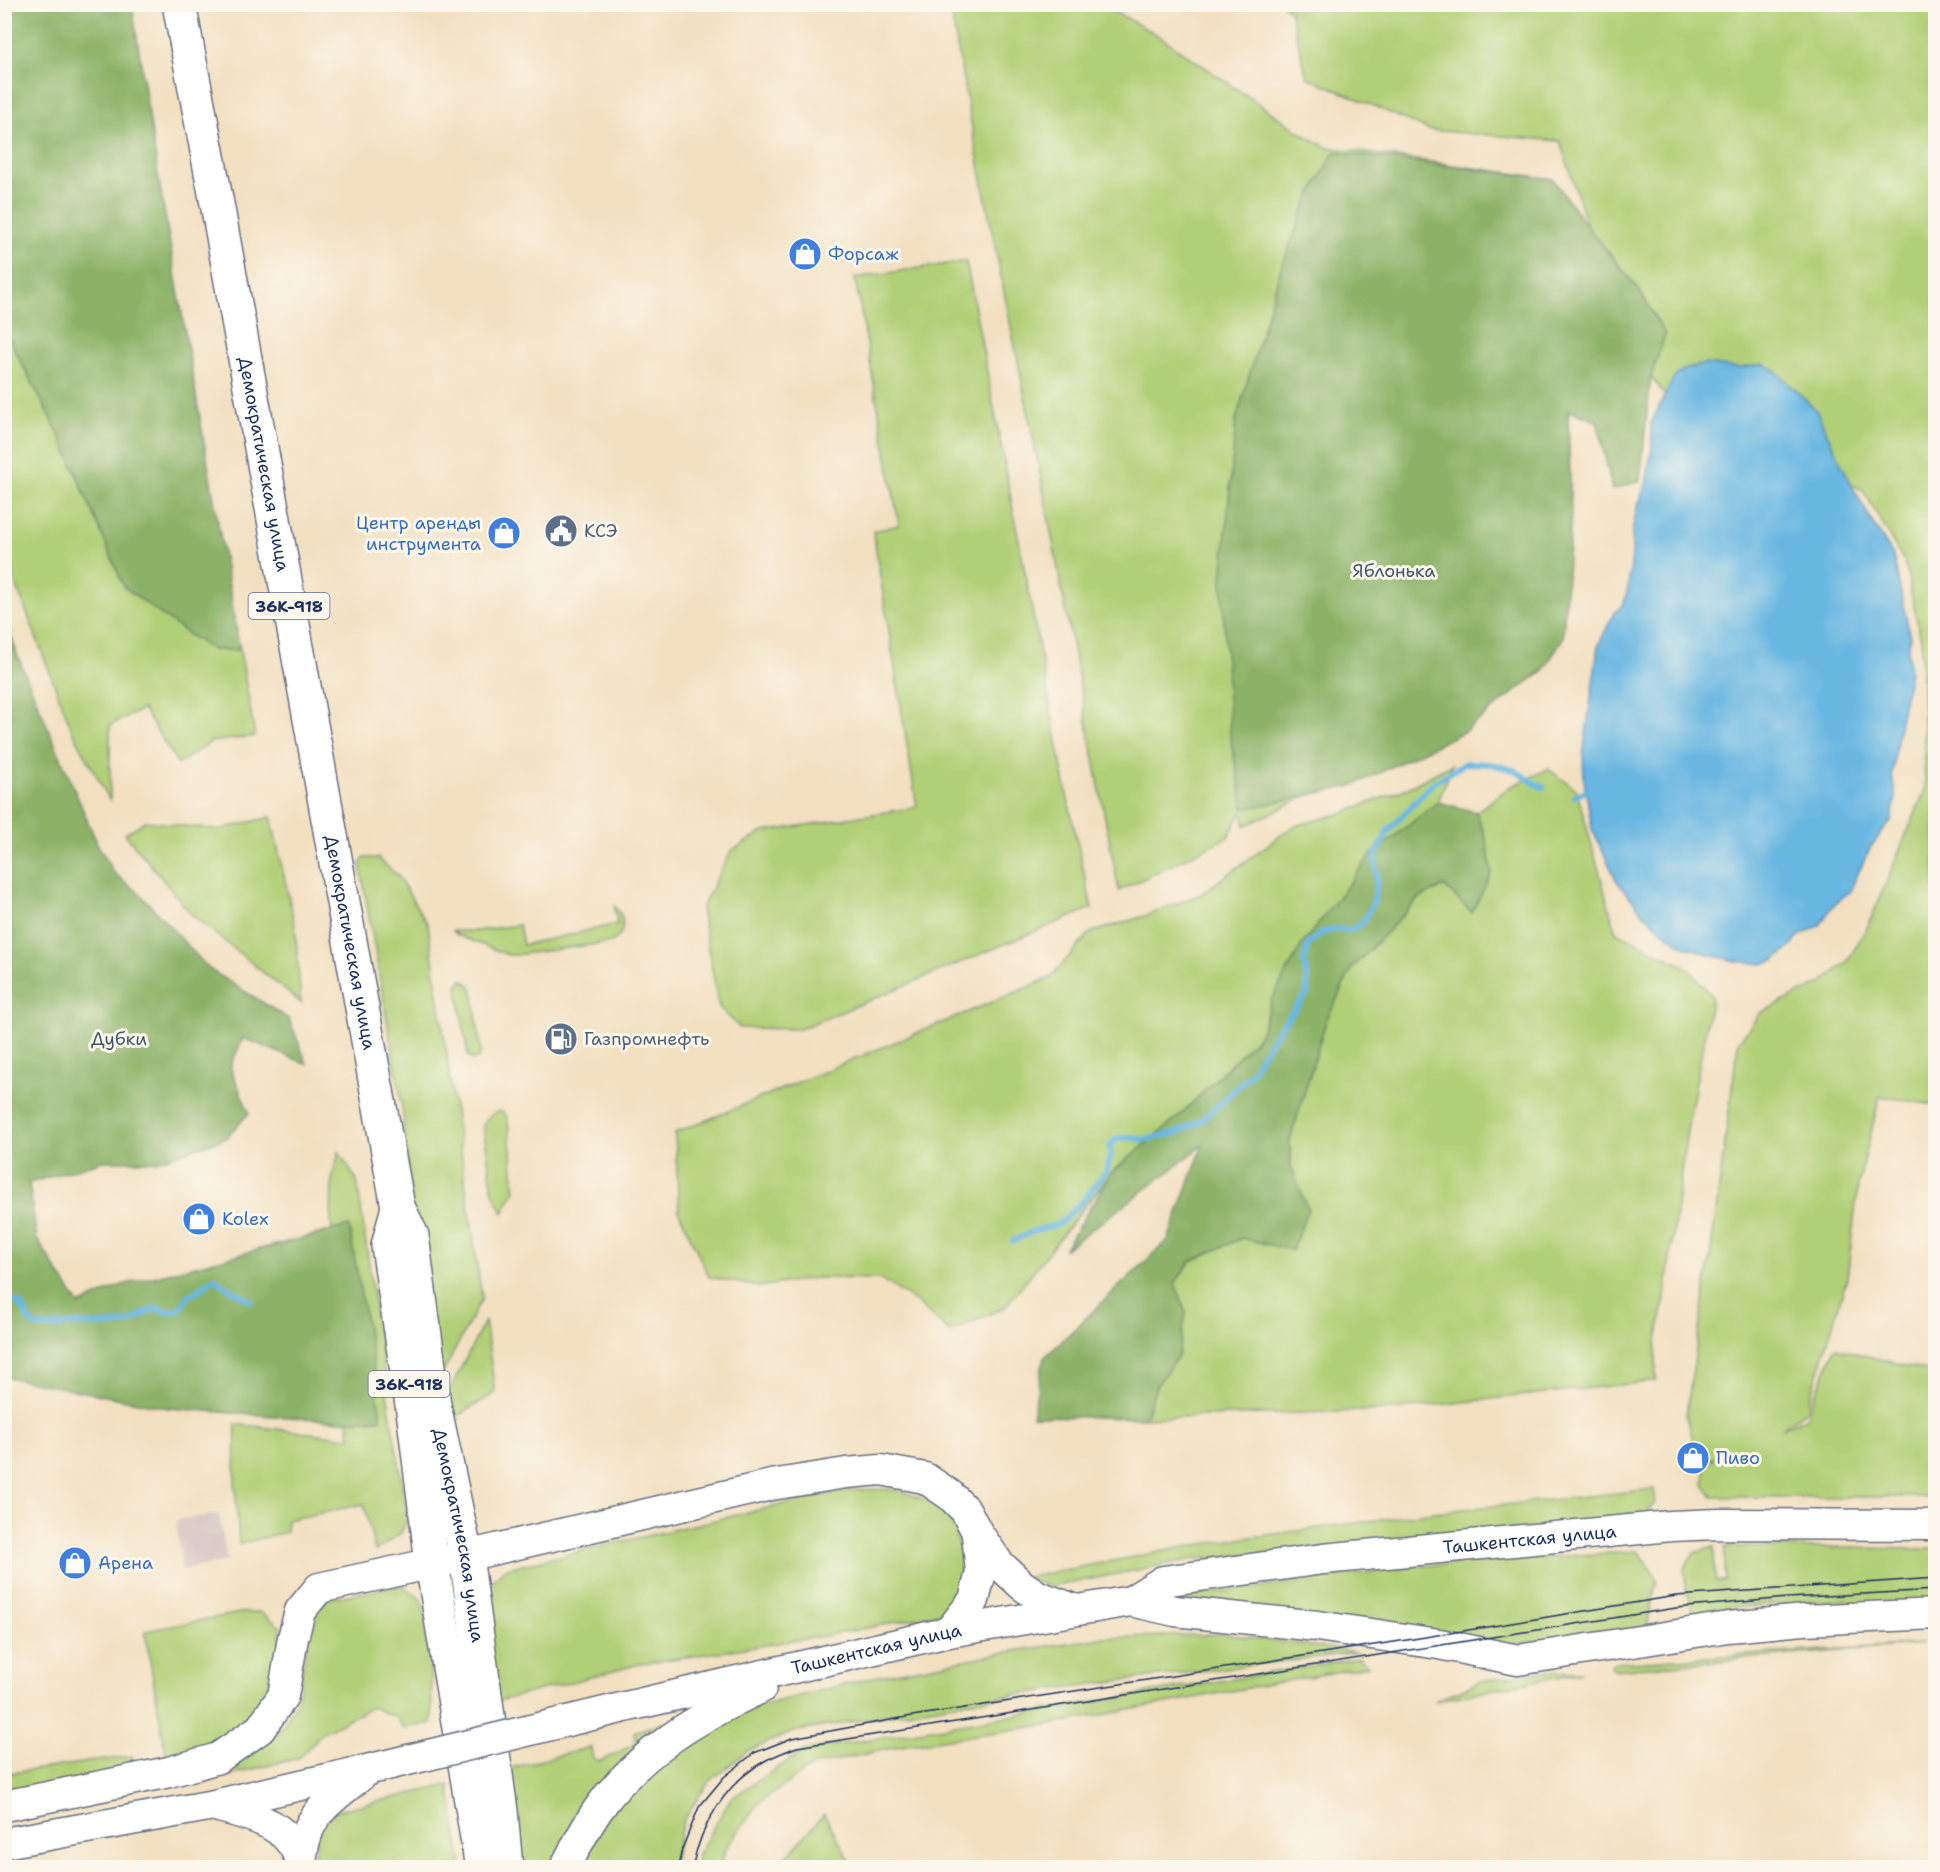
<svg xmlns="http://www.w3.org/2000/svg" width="1940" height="1872" font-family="'Shantell Sans',sans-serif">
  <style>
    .industrial { fill: #d1c0bd }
    .green { fill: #b1cf76; stroke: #667f6a; stroke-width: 1.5; fill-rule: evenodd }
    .forest { fill: #8cb267; stroke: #547062; stroke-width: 1.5 }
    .water { fill: #67b6e1; stroke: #4172a0; stroke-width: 1.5 }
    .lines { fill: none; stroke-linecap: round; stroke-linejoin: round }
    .stream { stroke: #67b6e1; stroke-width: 6 }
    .secondary-casing { stroke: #666d80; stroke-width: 33 }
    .primary-casing { stroke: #666d80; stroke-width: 36 }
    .secondary { stroke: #fff; stroke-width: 30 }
    .primary { stroke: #fff; stroke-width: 33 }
    .tram { stroke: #1b2f5e; stroke-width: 1.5 }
    .secondary-bridge-casing { stroke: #666d80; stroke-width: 33; stroke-linecap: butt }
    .secondary-bridge { stroke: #fff; stroke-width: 30 }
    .labels { text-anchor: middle; stroke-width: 6; stroke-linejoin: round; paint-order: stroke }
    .shield { fill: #fbf7ec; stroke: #5e6b89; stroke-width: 1.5 }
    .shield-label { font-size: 16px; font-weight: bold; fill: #1b2f5e }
    .shop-label { font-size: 18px; fill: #366cbe; stroke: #fbf7ec; text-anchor: start }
    .street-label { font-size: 18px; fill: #1b2f5e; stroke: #fbf7ec }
    .service-label { font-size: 18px; fill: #4e5e75; stroke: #fbf7ec; text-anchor: start }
    .park-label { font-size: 18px; fill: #405764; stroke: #fbf7ec }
  </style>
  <rect width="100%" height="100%" fill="#fbf7ec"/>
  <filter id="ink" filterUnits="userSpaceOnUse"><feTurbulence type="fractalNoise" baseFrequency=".0167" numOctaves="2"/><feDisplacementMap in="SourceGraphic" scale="12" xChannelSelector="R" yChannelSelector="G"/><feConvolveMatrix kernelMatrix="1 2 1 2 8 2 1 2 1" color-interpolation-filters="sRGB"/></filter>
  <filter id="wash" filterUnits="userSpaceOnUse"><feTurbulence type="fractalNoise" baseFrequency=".008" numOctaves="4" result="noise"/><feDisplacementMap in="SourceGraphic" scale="24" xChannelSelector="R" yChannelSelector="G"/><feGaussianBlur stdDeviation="1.35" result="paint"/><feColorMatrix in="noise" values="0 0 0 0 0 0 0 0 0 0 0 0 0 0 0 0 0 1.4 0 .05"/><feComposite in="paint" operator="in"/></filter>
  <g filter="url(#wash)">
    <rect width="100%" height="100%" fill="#f2dfc0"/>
    <!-- industrial -->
    <path class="industrial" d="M219,1514L227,1561L182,1570L176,1520Z"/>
    <!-- green -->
    <path class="green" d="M950,5H1102L1156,34L1303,134L1326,147L1553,179L1571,390L1544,672L1440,730L1245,826L1242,812L1228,837L1119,891C1091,750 1066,609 1039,468C1009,313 976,160 950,5ZM1307,202L1223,597L1222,580L1236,420L1281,268Z
      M1283,5H1935V1105L1880,1096L1858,1186L1847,1278L1807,1410L1782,1428L1806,1418L1835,1348L1935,1373V1497H1713L1704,1485L1706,1464L1716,1458L1699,1460L1686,1415L1710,1257L1738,1043L1760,1013L1821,983L1847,962L1868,926L1925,790L1921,640L1905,563L1863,490L1820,470L1723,479L1651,376L1665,334L1639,290L1588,227L1560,141L1429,130L1307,77L1290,11Z
      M966,261L1068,800L1092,908L800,1029L740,1028L719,1007L701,909L731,851L763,832L917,807L873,531L899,525L855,278Z
      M4,330L63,442L124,587L189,635L213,650H240L255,736L211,742L178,764L143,709L110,725V801L72,730L15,582L5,545Z
      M1452,764L1438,802L1371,855L1272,999L1260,1035L1176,1119L1112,1172L1005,1307L950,1332L917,1303L881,1279L816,1278L759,1287L709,1277L679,1212L675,1133L1050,978L1090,933L1148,915L1201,894L1292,827L1343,813L1408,788Z
      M1548,769L1576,789L1616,932L1688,968L1712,996L1686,1136L1665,1297L1656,1347V1381L1391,1410L1145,1418L1156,1386L1178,1356L1186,1313L1175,1283L1191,1261L1242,1238L1292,1250L1308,1210L1291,1166L1290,1140L1326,1021L1352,968L1418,899L1444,886L1472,912L1486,839L1476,812L1510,787Z
      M271,817L295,926L301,1003L191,914L125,834L145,821L218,830Z
      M364,858H378L398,876L428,925L482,1298L438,1382L411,1203L402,1106L360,864Z
      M614,906C626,916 626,934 612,942L515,955H508L457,935L453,931H475L519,925L523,945L617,924Z
      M461,979L469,984L473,991L481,1052L479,1058L473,1059L468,1056L457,986Z
      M500,1111L506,1115L508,1121L515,1191L503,1213L493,1193L483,1125C487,1117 491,1113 500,1111Z
      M339,1152L357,1181L389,1406L408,1518L401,1533L375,1551L364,1504L287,1520L286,1532L239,1544L235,1482L236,1424L350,1438L331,1220L332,1179Z
      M485,1321L495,1393L446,1423L442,1405Z
      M894,1489L932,1502L953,1522L961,1556L958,1597L942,1613L831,1635L640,1664L487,1704L482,1593L504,1569L845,1490Z
      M1654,1489L1656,1503L1640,1520L1302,1551L1194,1559L1050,1587L1023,1578L1201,1544L1435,1512Z
      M1714,1547L1715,1581H1725V1547L1935,1549V1608L1857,1610L1846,1600L1737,1607L1717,1623L1694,1618L1689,1595H1687L1684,1569L1694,1553Z
      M1638,1551L1657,1579L1647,1627L1510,1645L1166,1599L1419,1566Z
      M402,1585L421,1599L430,1631L432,1723L404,1729L397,1718L372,1707L323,1732L299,1758L241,1772L195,1786L225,1773L255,1752L282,1728L298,1699L312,1612L327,1599Z
      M260,1612L281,1627L278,1666L255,1715L218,1750L169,1772L145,1631L240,1613Z
      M1224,1634L1358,1652L1085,1685L964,1702L793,1732L747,1751L708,1783L683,1821L672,1867L567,1868L598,1810L690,1735L756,1707L874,1677L1007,1652L1101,1638Z
      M1923,1644L1613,1670L1610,1667L1613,1663Z
      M1359,1658L1368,1666L1052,1724L901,1746L812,1766L758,1804L726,1848L719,1867H695L698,1854L731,1798L805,1750Z
      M1544,1671L1582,1672L1435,1701L1481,1681Z
      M664,1722L643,1744L556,1867H506L496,1772L591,1747L593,1759L601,1761L635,1744L634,1732Z
      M132,1756L135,1770L5,1797L4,1774Z
      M449,1785L462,1867H313L318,1828L336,1811Z
      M824,1814L851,1863L850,1867H780L783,1861Z"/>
    <!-- forest -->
    <path class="forest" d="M4,5H132L158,175L240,650H213L189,635L124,587L63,442L5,330Z
      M1334,152L1553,179L1588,227L1639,290L1665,334L1651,376L1640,481L1612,490L1597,421L1568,410L1571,512L1563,638L1545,668L1465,731L1352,786L1244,809L1230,736L1222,580L1236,420L1281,268L1307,202Z
      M5,616L18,657L97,843L114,873L140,894L209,969L289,1019L307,1064L243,1038L230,1067L249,1113L226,1138L157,1161H103L29,1183L37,1239L79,1305L122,1285L349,1226L370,1344L381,1419L341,1421L168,1408L5,1377Z
      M1438,802L1476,812L1486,839L1492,873L1472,913L1444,886L1418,899L1352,968L1326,1021L1290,1140L1291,1166L1308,1210L1292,1250L1242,1238L1191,1261L1175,1283L1186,1313L1178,1356L1156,1386L1145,1418L1032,1416L1044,1358L1168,1240L1203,1145L1170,1171L1064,1250L1112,1172L1176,1119L1260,1035L1272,999L1301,946L1371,855Z"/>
    <!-- water -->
    <path class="water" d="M1704,364L1740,368L1764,364L1775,370L1816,410L1851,484L1874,525L1893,555L1910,636L1908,649L1910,672L1900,721L1892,774L1896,798L1891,821L1870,848L1850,891L1833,906L1820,925L1799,936L1793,945L1775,960L1763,964L1735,961L1711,955L1682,945L1666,934L1642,912L1624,890L1617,881L1592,829L1584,780L1583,756L1598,646L1614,613L1623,605L1627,593L1632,557V532L1637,508L1646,484L1652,447L1651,423L1673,379L1681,371Z"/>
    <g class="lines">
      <!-- stream -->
      <path class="stream" d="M1574,796L1586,791
        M1013,1241L1034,1231L1059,1224L1082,1202L1106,1172L1111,1155L1110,1145L1115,1140L1123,1138L1131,1137L1143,1140L1176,1133L1201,1121L1249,1076L1274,1035L1307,994V976L1304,962L1308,944L1321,933L1335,929L1351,930L1363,923L1374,901L1377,880L1375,857L1388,831L1433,783L1466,763L1491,764L1514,770L1536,784L1543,787
        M4,1297C16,1301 26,1306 27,1319L35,1326L49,1327L75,1324L109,1325L131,1322L145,1313L157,1308L168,1312L179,1310L189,1295C202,1292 204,1283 215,1278L223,1285L251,1301"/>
    </g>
  </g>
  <g filter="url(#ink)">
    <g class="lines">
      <!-- secondary casing -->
      <g class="secondary-casing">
        <g id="secondary">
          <path d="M1131,1601L1175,1611L1317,1626L1439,1644L1518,1660L1728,1627L1804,1620L1936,1614"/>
          <path d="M949,1632L974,1600L981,1572L977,1535"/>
          <path id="s1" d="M625,1707L949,1632L1131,1601L1163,1581L1323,1559L1671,1526L1718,1524L1936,1525"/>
          <path d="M4,1806L169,1772L218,1758L260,1729L283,1696L293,1638L300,1611L319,1588L466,1556L771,1485L846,1473L881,1470L925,1478L950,1495L966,1511L977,1532L999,1564L1023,1586L1038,1596L1074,1609"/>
          <path d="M219,1807C254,1816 295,1826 302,1868"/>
          <path d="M4,1843L214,1805L379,1767"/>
          <path d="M301,1861C303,1853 303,1845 306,1837C313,1809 342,1791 363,1774"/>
          <path d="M565,1868C575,1848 585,1829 597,1811C637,1753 698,1717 761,1688"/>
        </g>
      </g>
      <!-- primary casing -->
      <g class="primary-casing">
        <g id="primary">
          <path id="s2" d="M179,4L218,209L398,1207L412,1236L434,1405L466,1556L501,1811L506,1868"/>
          <path d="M398,1207L388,1246L414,1418L432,1563L482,1868"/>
        </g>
      </g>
      <!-- secondary -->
      <use href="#secondary" class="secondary"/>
      <!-- primary -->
      <use href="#primary" class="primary"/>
      <!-- tram -->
      <path class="tram" d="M678,1868L682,1849L699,1807L724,1777L754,1753L792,1738L912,1716L1407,1640L1676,1596L1936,1578
        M692,1868C701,1825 725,1784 763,1762C773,1756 785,1752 797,1747L1676,1608L1787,1598L1936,1590"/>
      <!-- secondary-bridge casing -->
      <g class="secondary-bridge-casing">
        <path id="secondary-bridge" d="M379,1767L625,1707"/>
      </g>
      <!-- secondary-bridge -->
      <use href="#secondary-bridge" class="secondary-bridge"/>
    </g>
  </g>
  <!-- icons -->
  <defs>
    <g id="shop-disc" transform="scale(1.725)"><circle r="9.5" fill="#3f7fe0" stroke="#fbf7ec"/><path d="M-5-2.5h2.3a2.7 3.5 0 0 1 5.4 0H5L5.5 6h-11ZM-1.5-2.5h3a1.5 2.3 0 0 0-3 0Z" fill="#fff"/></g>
    <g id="civic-disc" transform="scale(1.725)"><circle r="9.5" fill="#5c6f8a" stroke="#fbf7ec"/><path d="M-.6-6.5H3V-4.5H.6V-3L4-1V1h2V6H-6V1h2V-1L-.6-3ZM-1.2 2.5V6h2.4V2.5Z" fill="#fff"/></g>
    <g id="fuel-disc" transform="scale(1.725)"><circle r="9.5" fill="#5c6f8a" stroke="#fbf7ec"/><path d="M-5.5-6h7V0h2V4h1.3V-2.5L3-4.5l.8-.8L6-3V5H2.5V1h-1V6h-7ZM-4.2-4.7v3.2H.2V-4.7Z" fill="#fff"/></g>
  </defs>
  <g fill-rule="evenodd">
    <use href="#shop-disc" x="805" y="254"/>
    <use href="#civic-disc" x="561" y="531"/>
    <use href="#shop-disc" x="504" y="533"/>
    <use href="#fuel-disc" x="561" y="1039"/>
    <use href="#shop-disc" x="199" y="1219"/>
    <use href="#shop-disc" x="1693" y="1458"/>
    <use href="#shop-disc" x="75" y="1563"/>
  </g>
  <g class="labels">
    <!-- shield labels -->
    <g class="shield">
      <rect x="248.5" y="593" width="81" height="26" rx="4.5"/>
      <rect x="368.5" y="1371" width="81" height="26" rx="4.5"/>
    </g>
    <g class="shield-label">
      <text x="289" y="612">36К-918</text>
      <text x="409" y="1390">36К-918</text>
    </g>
    <!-- shop labels -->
    <g class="shop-label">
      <text x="828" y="260">Форсаж</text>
      <text x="481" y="529" text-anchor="end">Центр аренды<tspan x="481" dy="21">инструмента</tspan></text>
      <text x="222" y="1225">Kolex</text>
      <text x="1716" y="1464">Пиво</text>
      <text x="98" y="1569">Арена</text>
    </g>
    <!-- street labels -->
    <g class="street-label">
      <text dy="6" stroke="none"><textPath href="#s2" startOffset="468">Демократическая улица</textPath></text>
      <text dy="6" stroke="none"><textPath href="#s2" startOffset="954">Демократическая улица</textPath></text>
      <text dy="6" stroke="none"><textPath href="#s2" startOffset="1558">Демократическая улица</textPath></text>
      <text dy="6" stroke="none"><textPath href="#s1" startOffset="924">Ташкентская улица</textPath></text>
      <text dy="6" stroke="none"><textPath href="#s1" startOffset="258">Ташкентская улица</textPath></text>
    </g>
    <!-- service labels -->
    <g class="service-label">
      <text x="584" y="537">КСЭ</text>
      <text x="584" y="1045">Газпромнефть</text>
    </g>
    <!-- park labels -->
    <g class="park-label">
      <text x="1394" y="577">Яблонька</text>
      <text x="119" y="1045">Дубки</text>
    </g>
  </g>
  <!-- margin -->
  <rect width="1940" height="1872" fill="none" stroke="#fbf7ec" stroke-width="24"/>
</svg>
